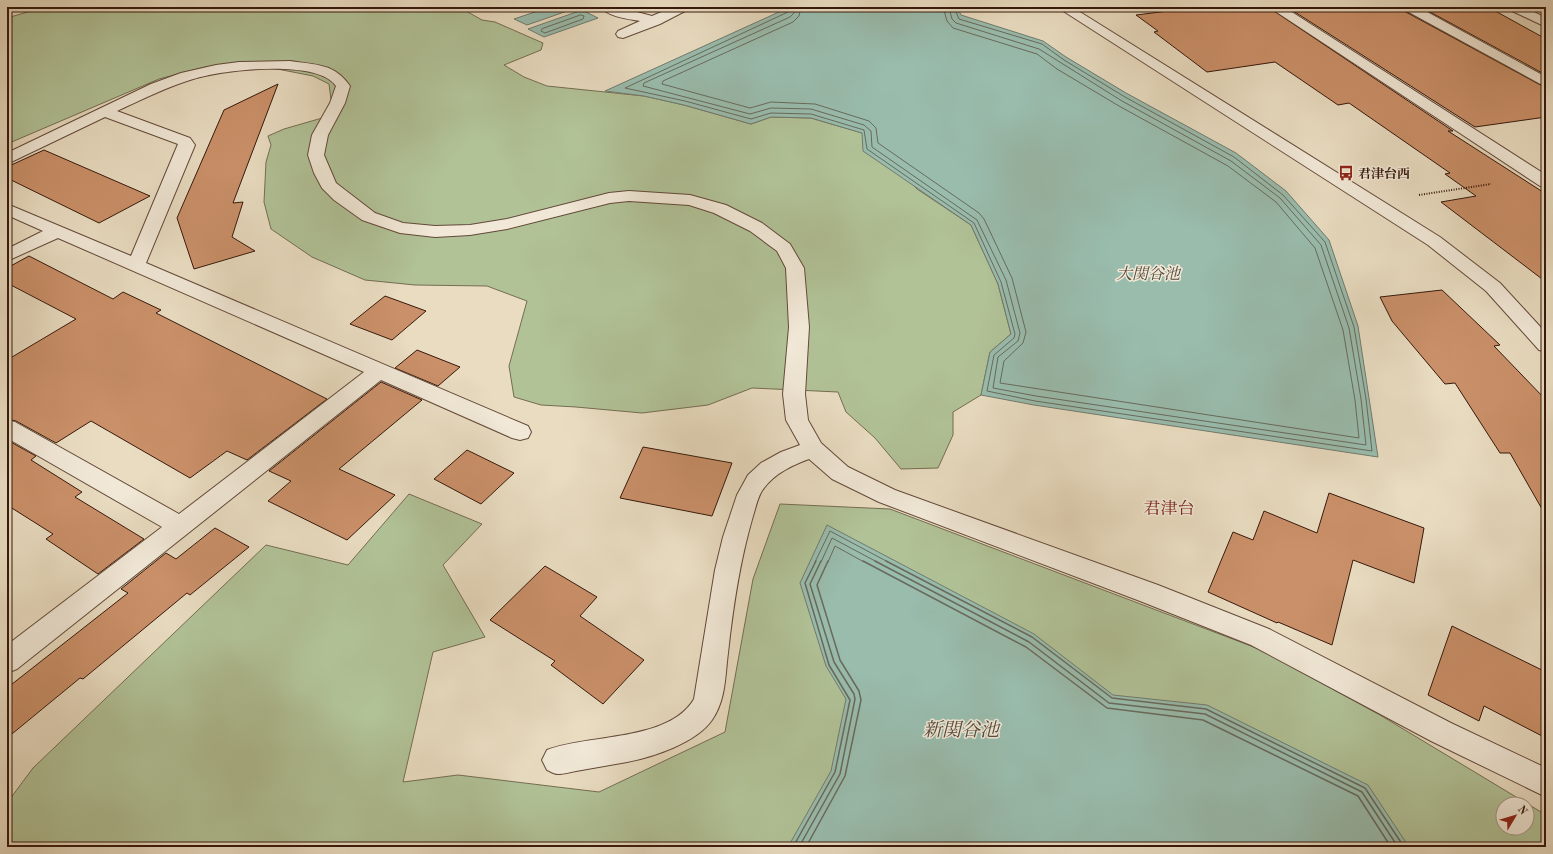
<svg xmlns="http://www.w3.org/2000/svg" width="1553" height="854" font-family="'Old Standard TT','Noto Serif JP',serif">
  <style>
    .green { fill: #b1c297; stroke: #746d52; fill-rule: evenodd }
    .water { fill: #99bcad; stroke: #717a6d }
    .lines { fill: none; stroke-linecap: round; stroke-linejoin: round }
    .shore-far1 { stroke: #686a5c; stroke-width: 1 }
    .shore { stroke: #686a5c; stroke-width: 1.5 }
    .building { fill: #ca9069; stroke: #36180c }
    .minor-casing { stroke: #634939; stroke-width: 2 }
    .major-casing { stroke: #36180c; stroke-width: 2 }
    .path { stroke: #36180c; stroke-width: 2; stroke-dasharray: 1 1.5; stroke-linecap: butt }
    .minor { fill: #f1e8d7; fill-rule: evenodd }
    .major { fill: #e9dcc1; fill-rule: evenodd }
    .labels { text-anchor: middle; stroke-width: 3; stroke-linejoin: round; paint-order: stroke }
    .far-poi-label { font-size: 13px; font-weight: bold; fill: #36180c; stroke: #f1e8d7; text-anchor: start }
    .water-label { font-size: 16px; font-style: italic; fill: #54493c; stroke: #f1e8d7 }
    .quarter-label { font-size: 17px; fill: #7a1f14; stroke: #f1e8d7 }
    .near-water-label { font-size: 19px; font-style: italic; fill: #54493c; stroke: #f1e8d7 }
  </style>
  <rect width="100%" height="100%" fill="#e9dcc1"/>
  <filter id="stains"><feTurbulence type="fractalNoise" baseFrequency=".005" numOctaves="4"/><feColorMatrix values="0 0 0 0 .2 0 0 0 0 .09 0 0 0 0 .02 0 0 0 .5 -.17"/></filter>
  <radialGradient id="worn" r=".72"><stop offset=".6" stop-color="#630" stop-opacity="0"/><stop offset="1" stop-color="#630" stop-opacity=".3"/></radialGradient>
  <!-- green -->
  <path class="green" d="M45,7H459L482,20L495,22L543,43L541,50L504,65L524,77L547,86L644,96L684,105L751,124L771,117L811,118L862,133L917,189L971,225L998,284L1011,334L990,352L981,395L953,412V435L938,468L901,469L875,438L846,412L838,392L752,388L708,405L642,413L576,407L541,405L514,397L509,366L527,301L487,286L415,285L365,280L312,257L271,229L264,202L266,162L271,145L268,136L284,129L329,116L331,100L329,84L313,76L247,63L205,67L159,79L7,144V18Z
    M409,494L482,524L443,565L485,637L433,652L403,782L458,775L599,792L725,732L753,579L780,504L890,509L1259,649L1380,715L1546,815V847H7V803L33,768L266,545L348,565ZM1503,804H1527V828H1503Z"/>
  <!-- water -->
  <path class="water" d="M550,7H570L573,9L527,25L514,19Z
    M790,7H957L961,15L1043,41L1066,57L1126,93L1236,153L1286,191L1329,240L1358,326L1378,457L1034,405L981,395L990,352L1011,334L998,284L971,225L863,151L862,133L811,118L771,117L751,124L684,105L644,96L605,91Z
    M582,10L598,18L544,37L528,29Z
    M827,525L1034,634L1113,695L1207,705L1368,785L1409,847H788L831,771L846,699L826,666L800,583Z"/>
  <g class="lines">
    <!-- shore-far1 -->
    <path class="shore-far1" d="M790,7L788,12L625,88L685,101L751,119L771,113L811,114L864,130L867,149L974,223L1001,282L1015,334L1014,338L994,355L987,391L1035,401L1372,451L1366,399L1354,327L1325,242L1283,195L1234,157L1125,97L1064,60L1042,44L959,19L954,7
      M795,7L794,13L790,17L644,83L643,86L750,114L771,108L811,109L864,125L871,131L872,147L977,220L1006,280L1020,333L1018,341L998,357L993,388L1036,396L1366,445L1361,399L1349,328L1321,245L1280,198L1231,161L1122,101L1039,49L956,23L952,19L949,7
      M801,7L799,16L793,22L663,81L662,84L750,108L771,102L815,104L869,121L876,128L878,143L979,213L984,219L1012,278L1026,332L1023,343L1004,361L1000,383L1359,438L1355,400L1343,330L1315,248L1276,202L1228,166L1119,106L1057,69L1037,54L953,28L947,21L943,7
      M581,15L584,16L583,19L545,33L541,31L542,29Z
      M815,562L830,531L888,562
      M821,562L832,538L877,562
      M828,562L835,546L864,562"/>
    <!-- shore -->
    <path class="shore" d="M863,561L1026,647L1107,708L1203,720L1358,796L1391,847
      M875,561L1029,642L1109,703L1205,714L1362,792L1398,847
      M886,561L1032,637L1112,698L1206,709L1365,788L1404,847
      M793,847L835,772L850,700L829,665L805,583L816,561
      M799,847L840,774L855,699L854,694L834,662L810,584L821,561
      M806,847L845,776L861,700L859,691L840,660L817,585L828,561"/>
  </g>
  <!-- building -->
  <path class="building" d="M1200,7H1268L1453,131H1448L1546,194V282L1441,202L1476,196L1445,174L1450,173L1349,103L1338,105L1275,62L1207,72L1154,32L1158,31L1136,15Z
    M1287,7H1402L1404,11L1546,88V117L1475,127Z
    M1421,7H1488L1546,39V75Z
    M278,84L233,203L243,202L232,237L255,251L194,269L177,218L224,110Z
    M44,150L150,196L99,223L7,178V167Z
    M29,256L113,299L123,292L161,310L156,313L327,399L247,460L227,451L190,478L91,421L56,443L16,421L7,419V360L76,319L7,283V268Z
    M1442,290L1500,345L1494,346L1546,400V516L1510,453H1500L1455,383L1445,384L1392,321L1380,297Z
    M385,296L426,311L392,340L350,324Z
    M417,350L460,367L438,386L395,368Z
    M381,382L422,400L339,469L395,495L347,540L268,501L291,481L269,471Z
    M7,440L36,456L31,460L82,492L75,497L144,539L98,574L46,539L53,534L7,505Z
    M643,447L732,463L712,516L620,498Z
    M467,450L514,473L481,504L434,479Z
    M1329,493L1424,528L1414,583L1353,560L1332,645L1278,622L1277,623L1208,592L1233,532L1253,540L1264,511L1317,533Z
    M215,528L249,547L190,595L187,593L83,679L80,678L7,738V688L128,593L121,589L166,553L176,559Z
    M545,566L597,597L580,616L644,660L603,704L551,665L555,661L490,620Z
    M1452,626L1546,672V738L1484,706L1479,721L1428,695Z"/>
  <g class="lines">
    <!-- minor casing -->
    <g class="minor-casing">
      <path id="minor" d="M601,7H618L652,16L673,7H689L687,10L660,24L623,38L618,37L616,34L618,31L640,21C629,19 608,17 601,7Z
        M1057,7H1072L1440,237L1500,283L1546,333V352L1539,350L1486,291L1428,245Z
        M1269,7H1284L1546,175V187L1540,186Z
        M1403,7H1418L1546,77V87L1405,10Z
        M1508,7H1524L1546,18V27L1510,10Z
        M290,61C316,65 334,63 350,86L345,103L328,135L324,155L336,183L375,213L403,223L435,226L470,225L507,219L609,193L629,191L690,195L726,205L762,223L790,244L804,268L809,327L805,394L808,420L821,443L848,467L895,490L1158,585L1269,629L1451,723L1546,768V797L1431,741L1251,645L1140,601L879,502L832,479L809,459C793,465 775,473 764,488C758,495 756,507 753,516C740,560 733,607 728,653C725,676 726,700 712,720C696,743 653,757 627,762C610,765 593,768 576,771C570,772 564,774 558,774C554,774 550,771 547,770L542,760L547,750C587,734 669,742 694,699L715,570L723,537L737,495L748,475L761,463L781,452L800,445L786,420L783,394L789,327L786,268L777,251L750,231L714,213L689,205L629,201L610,203L507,229L470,235L435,237L400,233L362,220L334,200L322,188L314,173L308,155L312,135L330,103L336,86C318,58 218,70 190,80C164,88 141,100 117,111L190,138L195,145L146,263L528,426L531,432L528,438L520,440L512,438L381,380L17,669L7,673V645L162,527L7,438V420L15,422L179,514L364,372L58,238L7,261V249L43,231L7,215V204L131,256L178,144L105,117L7,164V153L151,84L181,73L216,65L239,62Z"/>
    </g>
    <!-- major casing -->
    <g class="major-casing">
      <path id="major" d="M7,7H18L16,10L7,12Z"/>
    </g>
    <!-- path -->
    <path class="path" d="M1419,195L1491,184"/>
    <!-- minor -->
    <use href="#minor" class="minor"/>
    <!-- major -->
    <use href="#major" class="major"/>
  </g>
  <!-- icons -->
  <defs>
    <g id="bus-bare" transform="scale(1.2)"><path d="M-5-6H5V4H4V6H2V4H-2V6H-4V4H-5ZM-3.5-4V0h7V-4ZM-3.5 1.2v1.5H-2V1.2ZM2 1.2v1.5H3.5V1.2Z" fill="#8f2418" stroke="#f1e8d7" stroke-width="2.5" paint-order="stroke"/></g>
  </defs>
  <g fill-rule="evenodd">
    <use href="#bus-bare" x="1346" y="173"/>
  </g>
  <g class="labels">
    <!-- far-poi labels -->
    <g class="far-poi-label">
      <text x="1358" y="178">君津台西</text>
    </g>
    <!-- water labels -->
    <g class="water-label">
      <text x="1148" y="279">大関谷池</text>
    </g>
    <!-- quarter labels -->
    <g class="quarter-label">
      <text x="1169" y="514">君津台</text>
    </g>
    <!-- near-water labels -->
    <g class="near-water-label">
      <text x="961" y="736">新関谷池</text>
    </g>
  </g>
  <!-- margin -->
  <rect width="1553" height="854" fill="none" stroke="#e9dcc1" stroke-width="24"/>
  <rect x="8" y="8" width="1537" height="838" fill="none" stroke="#36180c" stroke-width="2"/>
  <rect x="12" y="12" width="1529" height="830" fill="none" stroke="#36180c"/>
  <!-- north arrow -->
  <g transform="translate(1515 816) rotate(52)"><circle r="19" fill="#f1e8d7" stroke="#a69586"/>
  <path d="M0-3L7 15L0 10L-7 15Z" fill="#8f2418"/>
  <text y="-6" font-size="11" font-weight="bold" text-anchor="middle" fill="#36180c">N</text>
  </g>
  <rect width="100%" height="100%" filter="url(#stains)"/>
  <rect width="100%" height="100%" fill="url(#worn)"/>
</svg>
